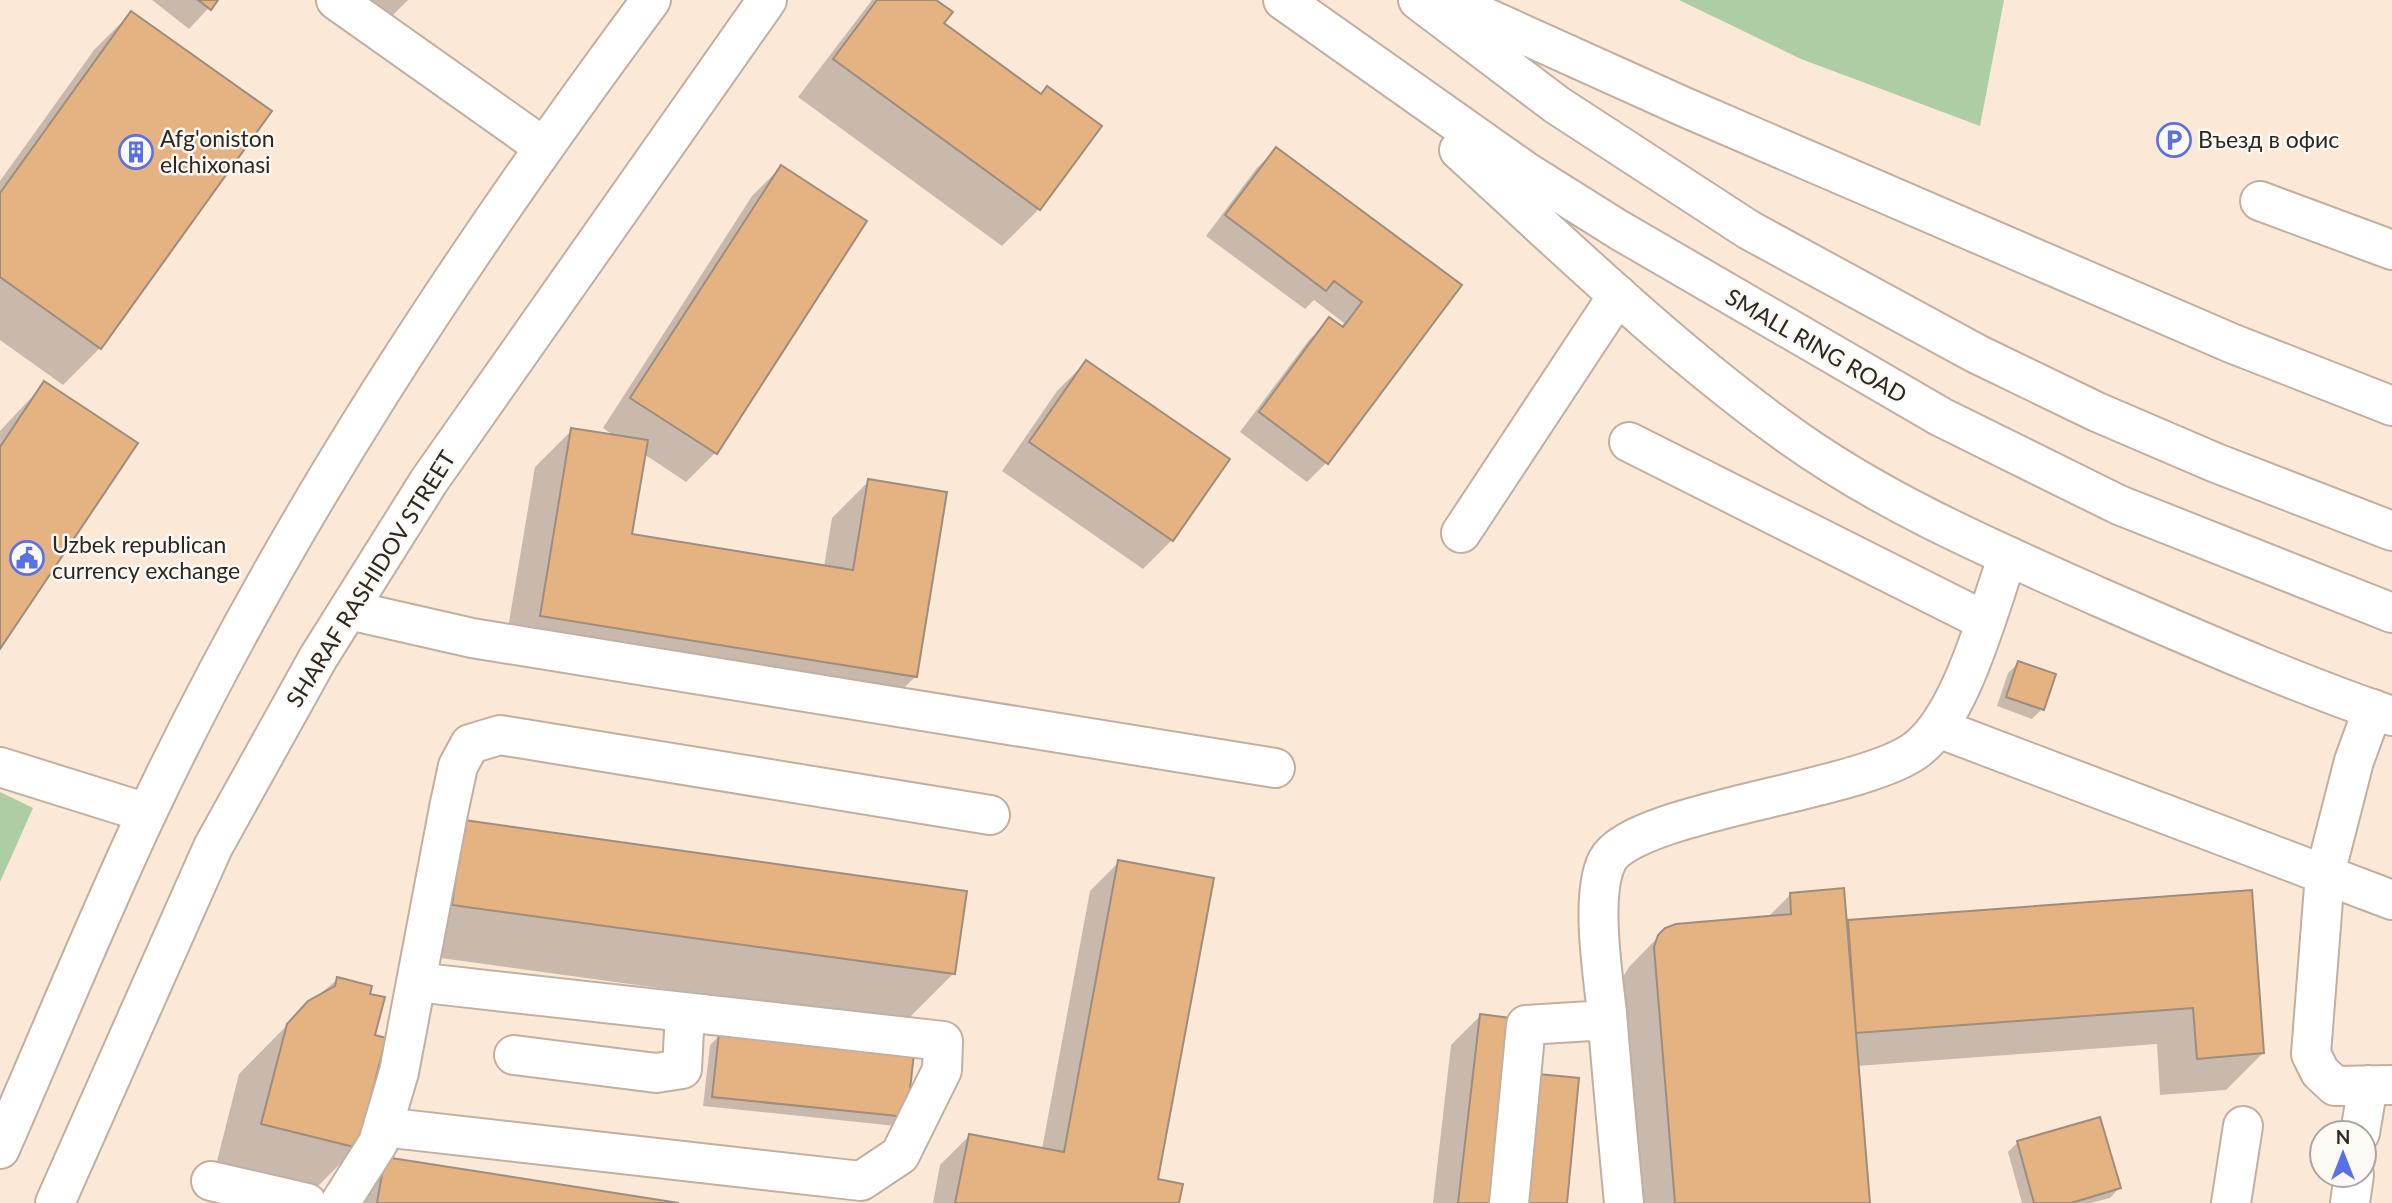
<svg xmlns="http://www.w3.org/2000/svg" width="2392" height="1203" font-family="Lato,sans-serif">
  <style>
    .green { fill: #adcea4 }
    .shadow { fill: #0003 }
    .building { fill: #e5b282; stroke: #9e8d7d; stroke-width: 2 }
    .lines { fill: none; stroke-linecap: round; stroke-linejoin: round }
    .minor-casing { stroke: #c1af9f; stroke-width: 42 }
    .major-casing { stroke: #c1af9f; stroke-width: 42 }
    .highway-casing { stroke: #c1af9f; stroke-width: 42 }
    .minor { stroke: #fff; stroke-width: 38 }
    .major { stroke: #fff; stroke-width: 38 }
    .highway { stroke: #fff; stroke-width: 38 }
    .labels { text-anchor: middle; stroke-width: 5; stroke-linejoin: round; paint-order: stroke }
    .poi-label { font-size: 23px; fill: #2e2720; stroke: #fdf9f5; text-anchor: start }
    .street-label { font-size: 23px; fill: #2e2720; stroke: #fdf9f5 }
  </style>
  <rect width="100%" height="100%" fill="#fce8d7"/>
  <!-- green -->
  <path class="green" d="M1679,0H2004L1980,126L1801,59Z
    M0,792L33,808L0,882Z"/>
  <!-- shadow -->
  <path class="shadow" d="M152,0H216L189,29Z
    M345,0H408L382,26Z
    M872,0H933L942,24L1040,96L1039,209L1002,246L798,97Z
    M131,13L100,348L63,385L0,340V181L94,50Z
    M1276,149L1459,285L1327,462L1307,482L1240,432L1309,340L1329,320L1340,328L1344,323L1314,300L1305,309L1206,236L1256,169Z
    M781,167L715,453L686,482L644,454L630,536L824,567L832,518L869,481L916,676L879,713L504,652L535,467L572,430L616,437L603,428L752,196Z
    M1086,362L1172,540L1143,569L1002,471L1057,391Z
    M45,383L0,646V431Z
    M2018,663L2042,709L2032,719L1997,706L2008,673Z
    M464,822L954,973L905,1022L404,953L416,871Z
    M1119,862L1155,1181L1178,1203H933L940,1165L969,1136L1042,1149L1090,891Z
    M2251,892L2263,1053L2226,1090L2160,1095L2157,1044L1857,1066L1868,1203H1636L1618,985L1629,967L1666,929L1767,918L1790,895L1846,922Z
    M338,979L368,995L373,1036L357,1147L308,1196L214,1173L239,1074L309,1003Z
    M1480,1016L1566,1203H1433L1451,1045Z
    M720,1035L912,1055L896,1126L703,1106L710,1045Z
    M2018,1142L2119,1188L2110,1198L2091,1203H2022L2008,1152Z
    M385,1159L667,1203H342Z"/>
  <!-- building -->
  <path class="building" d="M198,0H218L211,10Z
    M877,0H936L953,12L944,23L1041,94L1047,86L1102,126L1040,210L833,59Z
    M131,11L272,111L101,349L0,277V193Z
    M1276,147L1462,285L1328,464L1259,412L1329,317L1343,327L1362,302L1334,281L1326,291L1225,215Z
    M781,165L867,221L717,454L630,398Z
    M1086,360L1230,459L1173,541L1029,442Z
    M44,381L138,443L0,649V447Z
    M571,428L648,440L632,534L853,570L868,479L947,492L917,677L540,616Z
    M2018,661L2056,674L2044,710L2006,697Z
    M464,820L967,891L955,974L452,905Z
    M1118,860L1214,878L1158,1179L1183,1184L1179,1203H955L969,1134L1064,1152Z
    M1844,888L1870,1203H1675L1654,947L1658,935L1665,928L1676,924L1791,914L1790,893Z
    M2252,890L2264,1053L2197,1059L2193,1008L1856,1033L1848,920Z
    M337,977L372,986L370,994L385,997L375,1035L386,1038L358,1148L261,1124L287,1024L308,1001L335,986Z
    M1480,1014L1518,1019L1496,1203H1458Z
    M719,1033L914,1053L907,1117L712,1097Z
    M1538,1074L1579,1078L1567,1203H1526Z
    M2100,1117L2121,1188L2071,1203H2034L2017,1141Z
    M385,1157L679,1203H377Z"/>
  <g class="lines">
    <!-- minor casing -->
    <g class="minor-casing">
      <path id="minor" d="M336,0L542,146
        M2260,201L2392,250
        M1629,442L1985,621
        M1461,533L1618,295
        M349,610L472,638L1275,768
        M2373,709L2354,761L2325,874L2311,1054L2320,1072L2335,1086L2392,1085
        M1938,728L2392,900
        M0,767L147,813
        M514,1055L656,1073L682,1069L685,1012
        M383,1127L861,1181L900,1155L942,1070L943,1041L416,982
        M2360,1133L2368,1085
        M211,1181L307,1203
        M340,1203L378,1143L399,1072L449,808L458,766L470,744L500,735L990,815
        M1509,1203L1526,1025L1607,1020
        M1624,1203C1618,1140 1612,1077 1607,1013C1603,975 1590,896 1607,861C1632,811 1860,792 1916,750C1962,716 1988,610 2008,556
        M2231,1203L2243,1126
        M2350,1203L2354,1175"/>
    </g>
    <!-- major casing -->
    <g class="major-casing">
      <path id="major" d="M0,1149C49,1037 95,924 147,813C283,525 461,256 651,0
        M55,1203L213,847L318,658L429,481L767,0"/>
    </g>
    <!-- highway casing -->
    <g class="highway-casing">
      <path id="highway" d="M1283,0L1525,171L1619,230L1941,417L2119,505L2392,613
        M1418,0L1557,105L1749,230L1977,354L2097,412L2216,463L2392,531
        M1447,0L1682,106L2231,343L2392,406
        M1459,150C1564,246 1666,345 1781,429C1877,500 1991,549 2099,597C2196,639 2292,682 2392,716"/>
    </g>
    <!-- minor -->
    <use href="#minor" class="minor"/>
    <!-- major -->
    <use href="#major" class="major"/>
    <!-- highway -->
    <use href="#highway" class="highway"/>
  </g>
  <!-- icons -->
  <defs>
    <g id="parking-ring" transform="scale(1.75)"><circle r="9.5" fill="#fdf9f5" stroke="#5a70e7" stroke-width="1.5"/><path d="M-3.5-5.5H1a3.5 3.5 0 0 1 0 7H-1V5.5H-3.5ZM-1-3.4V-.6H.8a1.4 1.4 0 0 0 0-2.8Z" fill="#5a70e7"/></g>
    <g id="building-ring" transform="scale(1.75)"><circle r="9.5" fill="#fdf9f5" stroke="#5a70e7" stroke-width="1.5"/><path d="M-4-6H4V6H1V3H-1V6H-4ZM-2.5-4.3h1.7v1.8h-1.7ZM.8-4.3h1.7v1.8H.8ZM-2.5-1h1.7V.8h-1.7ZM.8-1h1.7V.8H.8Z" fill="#5a70e7"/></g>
    <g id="civic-ring" transform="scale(1.75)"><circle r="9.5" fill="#fdf9f5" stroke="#5a70e7" stroke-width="1.5"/><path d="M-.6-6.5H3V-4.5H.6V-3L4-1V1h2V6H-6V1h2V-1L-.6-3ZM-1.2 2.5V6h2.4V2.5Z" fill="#5a70e7"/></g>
  </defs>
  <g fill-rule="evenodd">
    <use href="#parking-ring" x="2174" y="140"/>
    <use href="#building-ring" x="136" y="152"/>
    <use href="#civic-ring" x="27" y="558"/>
  </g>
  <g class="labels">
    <!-- poi labels -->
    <g class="poi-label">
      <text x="160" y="147">Afg'oniston<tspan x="160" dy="26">elchixonasi</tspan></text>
      <text x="2198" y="148">Въезд в офис</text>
      <text x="52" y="553">Uzbek republican<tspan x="52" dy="26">currency exchange</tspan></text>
    </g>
    <!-- street labels -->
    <g class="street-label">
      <text transform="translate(1816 346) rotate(30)" y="8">SMALL RING ROAD</text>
      <text transform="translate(371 579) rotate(-58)" y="8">SHARAF RASHIDOV STREET</text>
    </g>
  </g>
  <!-- north arrow -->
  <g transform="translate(2343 1154)"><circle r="33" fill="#fdf9f5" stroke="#aaa5a0" stroke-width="2"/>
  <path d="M0-5L12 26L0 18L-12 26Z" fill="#5a70e7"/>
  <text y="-10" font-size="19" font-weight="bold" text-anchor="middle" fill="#2e2720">N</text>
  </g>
</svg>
